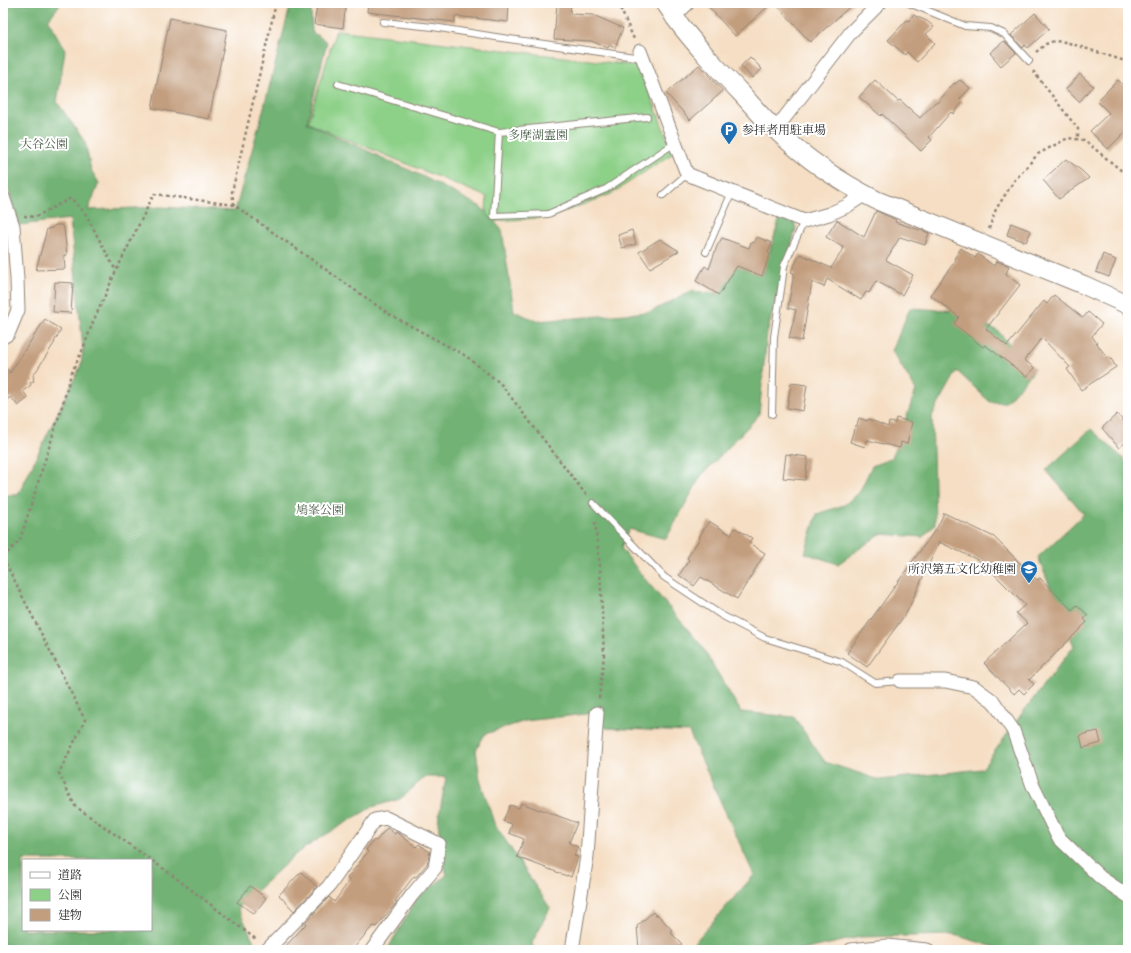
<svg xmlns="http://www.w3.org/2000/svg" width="1131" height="953" font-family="Alegreya,'Noto Serif JP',serif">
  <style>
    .green { fill: #8dd088; stroke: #5c7e5a }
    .forest { fill: #72b274; stroke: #4e6e50; fill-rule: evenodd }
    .building { fill: #c39e7e }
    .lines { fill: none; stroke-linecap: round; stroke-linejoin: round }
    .lane-casing { stroke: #908477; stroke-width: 8 }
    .street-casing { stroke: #908477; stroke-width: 15 }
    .secondary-casing { stroke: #908477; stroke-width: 20 }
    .path { stroke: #908477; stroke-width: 2.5; stroke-dasharray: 3 3; stroke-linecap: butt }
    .lane { stroke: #fff; stroke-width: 6 }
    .street { stroke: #fff; stroke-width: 13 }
    .secondary { stroke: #fff; stroke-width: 18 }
    .labels { text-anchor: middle; stroke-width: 4; stroke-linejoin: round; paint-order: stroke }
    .poi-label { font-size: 12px; fill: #2b2b2b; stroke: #fff; text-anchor: start }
    .park-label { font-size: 12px; fill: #485d47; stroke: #fff }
  </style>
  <rect width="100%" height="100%" fill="#fff"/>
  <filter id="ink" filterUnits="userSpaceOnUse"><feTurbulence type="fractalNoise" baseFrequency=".025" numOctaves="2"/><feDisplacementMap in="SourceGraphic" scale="8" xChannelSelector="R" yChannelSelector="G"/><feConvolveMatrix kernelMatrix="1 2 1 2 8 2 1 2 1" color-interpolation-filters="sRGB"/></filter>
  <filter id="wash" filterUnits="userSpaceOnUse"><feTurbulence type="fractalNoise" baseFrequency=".012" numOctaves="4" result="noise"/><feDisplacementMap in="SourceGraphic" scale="16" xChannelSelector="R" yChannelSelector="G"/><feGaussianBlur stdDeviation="0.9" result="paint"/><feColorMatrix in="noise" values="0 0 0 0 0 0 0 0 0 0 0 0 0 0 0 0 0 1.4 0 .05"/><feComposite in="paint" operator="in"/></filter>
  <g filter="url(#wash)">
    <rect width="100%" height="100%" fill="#f5dec3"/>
    <!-- green -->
    <path class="green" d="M336,30L639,66L673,153L611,194L550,217L485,222L487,197L308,123Z"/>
    <!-- forest -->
    <path class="forest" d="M3,3H61L48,20L65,50L57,102L85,142L91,170L99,183L88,210L160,207L235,211L263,111L291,3H306L311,11L312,32L327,42L307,123L422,176L481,207L502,230L514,311L537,321L588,317L650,312L692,291L719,294L736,264L763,274L780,217L793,220L796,228L767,333L759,415L701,476L666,539L629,529L621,548L644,578L701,645L741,712L794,717L825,762L880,780L982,769L1023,712L1074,646L1038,557L1084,514L1046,470L1091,429L1128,463V950H1004L955,935L860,937L803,950H688L754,875L689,732L606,728L594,713L525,721L485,734L476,750L480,780L494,823L550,908L532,943L534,950H387L418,897L447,875L442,857L438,822L446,777H425L400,799L372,807L320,838L296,854L238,908L255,944L260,950H3V495H18L81,365L83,349L70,219L19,225L9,191L3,183ZM23,860H151V930H23Z
      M910,308L958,311L998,331L1033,372L1006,402H990L957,371L932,416L935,524L923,537L880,534L838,564L805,553L817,514L844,505L859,493L872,466L892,458L916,390L892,351Z"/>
    <g id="blocks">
      <!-- building -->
      <path class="building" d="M324,3H346L343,28L314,24L317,5L324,6Z
        M368,3H509L508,22L455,16V22L367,12Z
        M557,3H571L570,14L593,15L623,28L615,48L609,45L608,48L591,41L554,39Z
        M705,3H772L735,36Z
        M775,3H854L810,42Z
        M1035,13L1049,29L1028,48L1025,45L1023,48L1011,35Z
        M913,15L927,21L934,27L926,34L935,43L917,62L907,52L905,55L888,40L907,20L909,21Z
        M170,18L227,30L209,119L152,108Z
        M1004,41L1016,53L1001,66L990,53Z
        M750,57L762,69L752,78L741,66Z
        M699,65L723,91L690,120L666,93Z
        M1080,74L1093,86L1079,102L1066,89Z
        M875,80L898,101L900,100L920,118L935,102L937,103L954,83L955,84L960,80L970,88L960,99L963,102L953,114L951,112L929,137L932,140L921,151L882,114L881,116L859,97Z
        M1118,80L1128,90V129L1108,149L1090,131L1109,113L1097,101Z
        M1066,159L1082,171L1089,178L1059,199L1043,180Z
        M876,211L896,220L895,222L929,233L925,245L900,237L886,260L913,275L902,295L876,281L869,293L866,292L861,300L827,279L824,287L812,282L802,341L789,338L796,310L788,308L794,273L791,272L800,254L831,268L844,248L826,237L837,220L864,237Z
        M1011,223L1031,231L1026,242L1007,235Z
        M55,225H61L64,228L67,255H64L65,269L36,270L47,229L52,228Z
        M632,230L636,244L622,248L618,235Z
        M757,237L772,243L768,253L770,254L762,276L737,266L719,295L696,281L705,266L709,269L717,246L722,238L749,248L751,242L754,243Z
        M660,239L679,251L650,268L639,252Z
        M961,248L975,258L978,254L994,266L996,261L1009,266L1006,274L1020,285L986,329L1007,346L1044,301L1047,304L1054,295L1083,318L1088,312L1102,324L1092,336L1107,358L1110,357L1116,367L1081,390L1067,369L1070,367L1042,338L1024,360L1035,368L1027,377L985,345L983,347L954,324L959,317L930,295L956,260L954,259Z
        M1103,254L1116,260L1109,277L1096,272Z
        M55,282L73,283L71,313L53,312Z
        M45,319L61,330L54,342H55L33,376L34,378L33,379L34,381L30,383L31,385L23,391L28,398L18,406L11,397L8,399L3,392V364L10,373Z
        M791,383L807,385L803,411L787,408Z
        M1117,414L1128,426V440L1119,448L1102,428Z
        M859,418L867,421L868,419L888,427L889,422L895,423L896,418L912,422L907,444L901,442L900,448L867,440L865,447L850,442L855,426H857Z
        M786,454L808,457L805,480L783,478Z
        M944,513L994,537L1037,580L1040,578L1072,610L1077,605L1088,615L1084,619L1087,622L1029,680L1034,684L1024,694L1019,689L1014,694L984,663L1027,623L1016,613L1025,605L982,562L939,542L907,612L867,667L847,653L938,526Z
        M709,521L731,535L735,528L752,538L749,543L765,553L737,599L701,577L694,586L679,575L689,560L687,558L700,538L699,537Z
        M1098,731L1101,743L1083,748L1080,735Z
        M521,803L540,810V809L577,823L569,843L578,847L574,856L578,857L571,877L567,875V876L517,857L524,839L509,833L512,824L503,821L510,805L519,808Z
        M387,828L395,834L396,832L398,833L416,847L419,844L430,852L427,864L416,877L414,876L395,901L397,902L376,927L375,926L372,927L352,950H282L306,924L305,923L329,897L334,902L350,880L347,878L368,852L366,850L374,840L376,841Z
        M301,872L317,887L294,911L279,895Z
        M250,886L266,898L254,914L237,902Z
        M653,912L656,916L657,914L673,931L671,933L682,944L675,950H639L637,926Z"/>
    </g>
  </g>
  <g filter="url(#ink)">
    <use href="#blocks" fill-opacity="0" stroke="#908477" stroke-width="1"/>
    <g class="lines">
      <!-- lane casing -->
      <g class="lane-casing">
        <path id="lane" d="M909,3L965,26L991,28L1004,34L1029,61
          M383,22L433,27L502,38L642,58
          M338,84L499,132L647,117
          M499,132L494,216L548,214L606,189L675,143
          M663,195L687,174
          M706,252L732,192
          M772,414L774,337L782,282L784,266L804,221
          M593,503L664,577L721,615L765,638L842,662L875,683L900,681"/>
      </g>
      <!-- street casing -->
      <g class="street-casing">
        <path id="street" d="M674,17L688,3
          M640,51L687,174L804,221L829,214L847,206L865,194
          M775,130L851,32L880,3
          M3,197L13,226L17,279L18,310L8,334L3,337
          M900,681H945L974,687L993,701L1013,730L1033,786L1058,837L1101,878L1128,896
          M269,950L268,949L329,886L375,820L386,818L439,844L435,868L412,895L372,950
          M572,950L587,856L597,713
          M851,950L887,946L927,950"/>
      </g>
      <!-- secondary casing -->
      <g class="secondary-casing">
        <path id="secondary" d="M665,3C669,8 672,13 675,18C695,45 718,69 741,93C753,106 764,120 777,131C806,159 840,182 876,200L1084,285L1128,305"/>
      </g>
      <!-- path -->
      <path class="path" d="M618,3L634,39
        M1036,52L1046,44L1054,41L1066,42L1128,62
        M1033,71L1078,129V139
        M234,205L232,192L276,3
        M24,216L35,217L71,198L85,213L116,271
        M989,229L996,209L1014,181L1038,154L1068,138L1084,140L1128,176
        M595,522L600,568L604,655L599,699
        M3,557L20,540L63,403L71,374L83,349L93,322L116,271L154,194L234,205L389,314L466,356L500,383L587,496
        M3,558L85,720L59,773L75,806L168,872L257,940"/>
      <!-- lane -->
      <use href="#lane" class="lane"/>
      <!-- street -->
      <use href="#street" class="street"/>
      <!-- secondary -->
      <use href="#secondary" class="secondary"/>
    </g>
  </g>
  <!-- icons -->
  <defs>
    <g id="parking-pin" transform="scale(0.9)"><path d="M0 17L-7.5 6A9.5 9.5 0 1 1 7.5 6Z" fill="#1f6fb2" stroke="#fff"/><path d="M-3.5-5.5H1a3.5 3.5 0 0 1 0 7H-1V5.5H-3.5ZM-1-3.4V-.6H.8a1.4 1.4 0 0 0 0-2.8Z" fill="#fff"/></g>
    <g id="school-pin" transform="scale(0.9)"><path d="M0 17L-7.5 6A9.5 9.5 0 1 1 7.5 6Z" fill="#1f6fb2" stroke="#fff"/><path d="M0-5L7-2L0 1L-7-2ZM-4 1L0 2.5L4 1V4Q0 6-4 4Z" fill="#fff"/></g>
  </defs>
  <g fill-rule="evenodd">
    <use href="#parking-pin" x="729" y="130"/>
    <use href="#school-pin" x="1029" y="569"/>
  </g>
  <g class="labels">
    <!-- poi labels -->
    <g class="poi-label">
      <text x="742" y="134">参拝者用駐車場</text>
      <text x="1016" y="573" text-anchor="end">所沢第五文化幼稚園</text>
    </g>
    <!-- park labels -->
    <g class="park-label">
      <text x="538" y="139">多摩湖霊園</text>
      <text x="44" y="148">大谷公園</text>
      <text x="320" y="514">鳩峯公園</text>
    </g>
  </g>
  <!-- margin -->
  <rect width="1131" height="953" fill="none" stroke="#fff" stroke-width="16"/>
  <!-- legend -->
  <rect x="22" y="859" width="130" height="72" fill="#ffffff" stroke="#aaaaaa"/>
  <rect x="30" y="872" width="20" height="6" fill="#ffffff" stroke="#aaaaaa"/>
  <text x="58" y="879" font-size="12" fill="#2b2b2b">道路</text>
  <rect x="30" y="889" width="20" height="12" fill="#8dd088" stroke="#aaaaaa"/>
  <text x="58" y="899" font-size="12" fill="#2b2b2b">公園</text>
  <rect x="30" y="909" width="20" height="12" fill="#c39e7e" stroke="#aaaaaa"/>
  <text x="58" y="919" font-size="12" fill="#2b2b2b">建物</text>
</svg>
